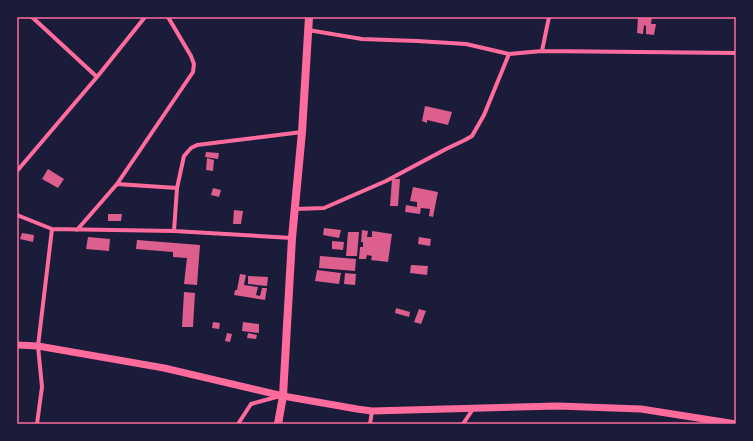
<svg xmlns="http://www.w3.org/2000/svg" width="753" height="441" font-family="Figtree,sans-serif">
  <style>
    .building { fill: #dd5f8e }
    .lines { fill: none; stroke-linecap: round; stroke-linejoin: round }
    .minor { stroke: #ff6b9d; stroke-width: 4 }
    .tertiary { stroke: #ff6b9d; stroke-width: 7 }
    .secondary { stroke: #ff6b9d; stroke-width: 8 }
    .neatline { fill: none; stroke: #ff6b9d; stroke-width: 1.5 }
  </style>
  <rect width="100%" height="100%" fill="#1b1b3a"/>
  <!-- building -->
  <path class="building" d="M638,17H652L651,24H656L654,35L646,34V26L644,25L643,34L637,33Z
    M425,106L452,112L448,125L427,120V123L422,121Z
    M206,152L219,153L218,159L205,157Z
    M207,158L214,160L213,171L206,170Z
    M48,169L64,179L58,188L42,179Z
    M392,179H400L398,206H390Z
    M413,187L438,192L433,217L429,216L430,209L421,208L420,214L405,212L406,205L417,207V202L410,201Z
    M213,188L221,190L219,197L211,195Z
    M234,210L243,211L241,224H233Z
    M108,214H122L121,221H108Z
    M324,228L341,230L339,238L323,235Z
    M362,230L368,231L367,237H372V231L392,234L388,262L371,260L372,256L367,255L366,259H359L360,247H363V242H361Z
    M348,232H359L357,256H346Z
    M22,233L34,235L33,242L20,239Z
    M88,237L110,239L109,251L86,249Z
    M419,237L431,239L430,246L418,244Z
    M137,240L200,245L197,285L184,284L187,258L173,257V252L136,249Z
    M332,241L344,242L343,250L332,249Z
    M320,256L356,259L355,271L319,268Z
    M411,265L428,266L427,275L410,273Z
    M317,270L341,273L339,284L315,281Z
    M345,273L356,274L355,285L344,284Z
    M240,274L246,275L244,285L258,287L256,295L260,296L262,288H267L265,300L234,295L235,290H237Z
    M248,276L268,277L267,286L248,284Z
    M184,292L195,293L193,327H182Z
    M396,308L410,312L409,317L395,313Z
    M419,309L426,311L421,324L414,322Z
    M213,322L220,323L219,329L212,328Z
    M243,322L259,324V333L242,331Z
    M227,333L232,334L230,342L225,341Z
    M248,333L257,335L256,339L247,338Z"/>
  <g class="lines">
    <!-- minor -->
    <path class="minor" d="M32,17L97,77
      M308,30L362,39L417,41L466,44L509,54L542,51L736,53
      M542,51L549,17
      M17,171L97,77L145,17
      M117,184L177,188
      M295,209L324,208L386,181L446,149L465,140L472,136L484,115L509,54
      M17,215L52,229L174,231L292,238
      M77,230L117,184L193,72L194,64L191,56L168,17
      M174,231L177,188L184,156L191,148L197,145L302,132
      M37,424L42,387L38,346L52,229
      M238,424L251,404L280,396
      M370,424L372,411
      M463,424L473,409"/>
    <!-- tertiary -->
    <path class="tertiary" d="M17,345L38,346L164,368L283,396L357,409L372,411L558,406L641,409L736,424"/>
    <!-- secondary -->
    <path class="secondary" d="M278,424L283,396L292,238L302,132L309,17"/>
  </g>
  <!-- border -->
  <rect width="753" height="441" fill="none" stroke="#1b1b3a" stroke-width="36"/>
  <rect x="18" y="18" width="717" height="405" class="neatline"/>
</svg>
